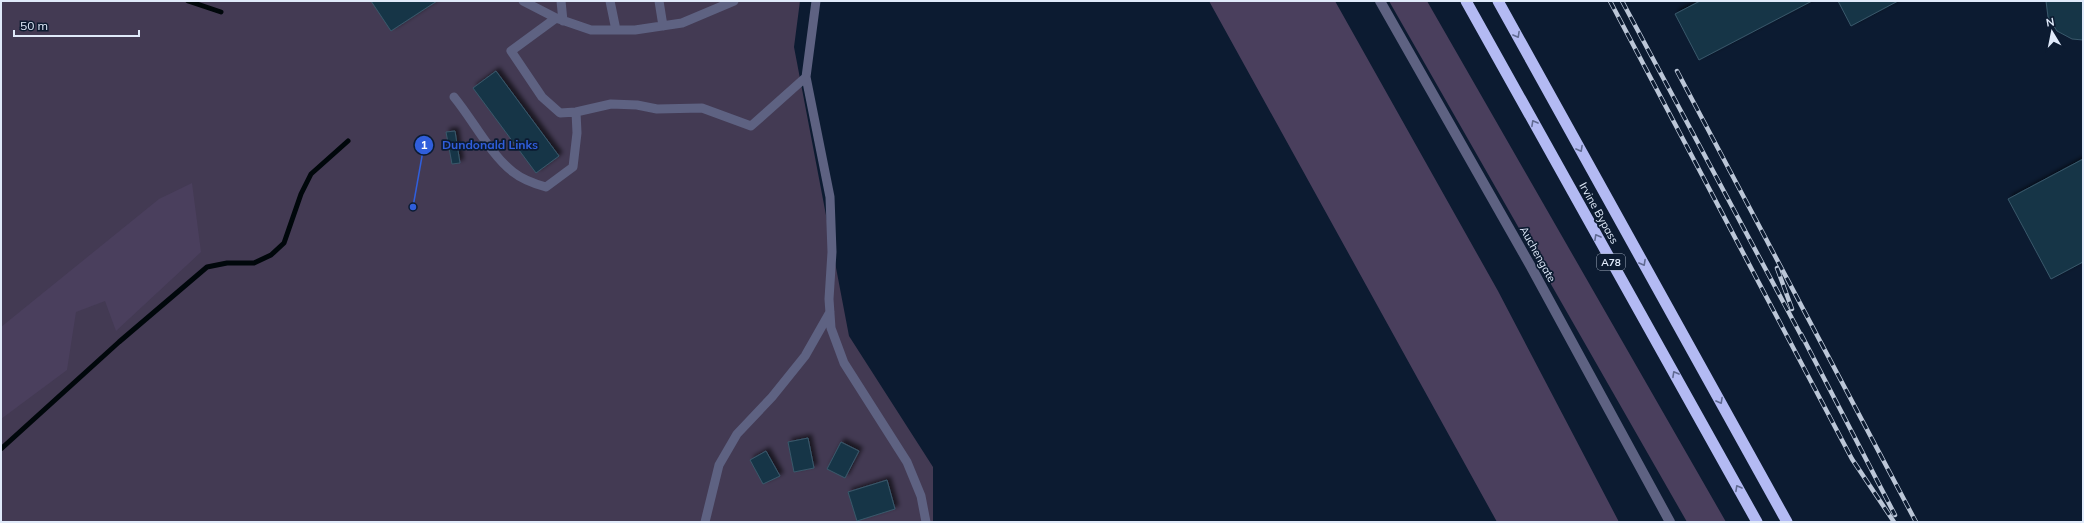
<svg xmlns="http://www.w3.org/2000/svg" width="2084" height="523" font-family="Mulish,sans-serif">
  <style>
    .green { fill: #433a53 }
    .forest { fill: #4a3f5d }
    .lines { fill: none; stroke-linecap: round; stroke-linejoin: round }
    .stream { stroke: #00070b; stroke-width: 5 }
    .building { fill: #183647; stroke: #39586b; filter: url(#shadow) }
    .service { stroke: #5e6282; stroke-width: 9 }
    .minor { stroke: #5e6282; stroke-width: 10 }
    .trunk { stroke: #b3baf3; stroke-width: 11 }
    .rail-casing { stroke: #bbc6d7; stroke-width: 4.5 }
    .rail { stroke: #0c1b31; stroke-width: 3; stroke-dasharray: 9; stroke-linecap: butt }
    .oneway { stroke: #606a92 }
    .labels { text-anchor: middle; stroke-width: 3.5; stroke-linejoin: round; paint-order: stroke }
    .shield { fill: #0c1b31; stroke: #a0acbe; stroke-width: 1 }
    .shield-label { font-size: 10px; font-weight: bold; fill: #e0eafa }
    .street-label { font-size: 11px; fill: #e0eafa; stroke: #0c1b31 }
    .leader { fill: none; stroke: #305edb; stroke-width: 1.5 }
    .callout-dot { fill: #305edb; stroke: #0c1b31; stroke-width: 1.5 }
    .mark-label { font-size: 12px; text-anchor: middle; font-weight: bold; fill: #fff }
    .callout-label { font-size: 12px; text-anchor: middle; font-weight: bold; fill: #305edb; stroke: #0c1b31; stroke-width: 3.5; stroke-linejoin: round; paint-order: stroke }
  </style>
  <defs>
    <filter id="shadow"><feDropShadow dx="3.5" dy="-3.5" stdDeviation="2" flood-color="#0009"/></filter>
  </defs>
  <rect width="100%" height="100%" fill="#0c1b31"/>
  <!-- green -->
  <path class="green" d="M1,1H800L794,47L849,336L933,467V522H1Z"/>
  <!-- forest -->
  <path class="forest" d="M1209,1H1335L1498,291L1619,522H1497Z
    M1389,1H1427L1726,522H1687Z
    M192,183L201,252L116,331L105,301L76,312L67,370L1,419V327L159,199Z"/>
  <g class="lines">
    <!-- stream -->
    <path class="stream" d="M188,1L221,12
      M1,449L119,342L207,267L227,263H254L271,255L284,243L301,194L311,174L348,141"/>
  </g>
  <!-- building -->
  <path class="building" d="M371,1H437L391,31Z
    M1700,1H1812L1699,60L1675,14Z
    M1838,1H1898L1851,26Z
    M2046,1H2083V40L2072,39L2057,31L2048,17Z
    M496,71L559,156L536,173L473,88Z
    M455,131L460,163L452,164L446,132Z
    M2083,159V262L2051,279L2008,199Z
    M808,438L814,468L794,472L788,442Z
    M841,442L859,451L845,478L827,469Z
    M766,451L780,476L763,484L750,460Z
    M887,480L895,509L857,521L848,492Z"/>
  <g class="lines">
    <!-- service -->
    <path class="service" d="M523,1L556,18
      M561,1L563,21
      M610,1L616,30
      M659,1L663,26
      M734,1L682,23L635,30H591L556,18L511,51L542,97L560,113L576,112L611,104L637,105L657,109L702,108L751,126L806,77L816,1
      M806,77L830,197L832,252L829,299L831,328L844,363L907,462L921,496L926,522
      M454,97C473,120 490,154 513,172C523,180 535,184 546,187L573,167L577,133L576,112
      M705,522L719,465L737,434L772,397L805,356L830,312"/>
    <!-- minor -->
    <path class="minor" d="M1380,1L1530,265L1670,522"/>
    <!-- trunk -->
    <path class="trunk" d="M1466,1L1757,522
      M1498,1L1787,522"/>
    <!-- rail casing -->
    <g class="rail-casing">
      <path id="rail" d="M1610,1L1852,459L1894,522
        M1622,1L1803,339
        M1677,71L1916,522
        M1777,268L1792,309
        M1801,334L1895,515"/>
    </g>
    <!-- rail -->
    <use href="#rail" class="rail"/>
  </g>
  <!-- one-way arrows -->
  <defs><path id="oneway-chevron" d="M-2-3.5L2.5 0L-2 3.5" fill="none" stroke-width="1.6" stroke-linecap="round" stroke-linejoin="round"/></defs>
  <g class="oneway">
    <use href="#oneway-chevron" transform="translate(1517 35) rotate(61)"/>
    <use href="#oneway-chevron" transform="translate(1534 123) rotate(-119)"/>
    <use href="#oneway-chevron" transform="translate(1580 149) rotate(61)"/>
    <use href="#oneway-chevron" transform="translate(1597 237) rotate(-119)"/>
    <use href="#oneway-chevron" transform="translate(1643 263) rotate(61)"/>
    <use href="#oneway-chevron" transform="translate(1675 374) rotate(-119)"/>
    <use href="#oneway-chevron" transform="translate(1720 401) rotate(61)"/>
    <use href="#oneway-chevron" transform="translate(1738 488) rotate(-119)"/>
  </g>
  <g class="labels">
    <!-- shield labels -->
    <rect class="shield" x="1597" y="254" width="28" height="16" rx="3"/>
    <g class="shield-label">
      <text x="1611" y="266">A78</text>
    </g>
    <!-- street labels -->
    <g class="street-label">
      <text transform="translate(1599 213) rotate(61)" y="4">Irvine Bypass</text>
      <text transform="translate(1538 254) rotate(61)" y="4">Auchengate</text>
    </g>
  </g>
  <!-- callouts -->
  <path class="leader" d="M413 207L424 145"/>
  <g class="callout-dot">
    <circle cx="413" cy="207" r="4"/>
    <circle cx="424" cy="145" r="10"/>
  </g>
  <g class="mark-label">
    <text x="424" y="149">1</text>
  </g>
  <g class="callout-label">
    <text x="490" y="149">Dundonald Links</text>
  </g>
  <!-- border -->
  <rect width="2084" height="523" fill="none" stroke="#e0eafa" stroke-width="4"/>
  <!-- north arrow -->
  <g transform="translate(2052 32) rotate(350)" stroke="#0c1b31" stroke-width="3" paint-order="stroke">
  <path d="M0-3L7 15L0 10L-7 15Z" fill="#e0eafa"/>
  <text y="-6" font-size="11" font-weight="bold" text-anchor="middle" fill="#e0eafa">N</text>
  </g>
  <!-- scale -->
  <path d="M14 30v6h125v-6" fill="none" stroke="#e0eafa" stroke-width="2"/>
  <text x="20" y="30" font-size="12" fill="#e0eafa" stroke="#0c1b31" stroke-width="3" paint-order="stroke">50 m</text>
</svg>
